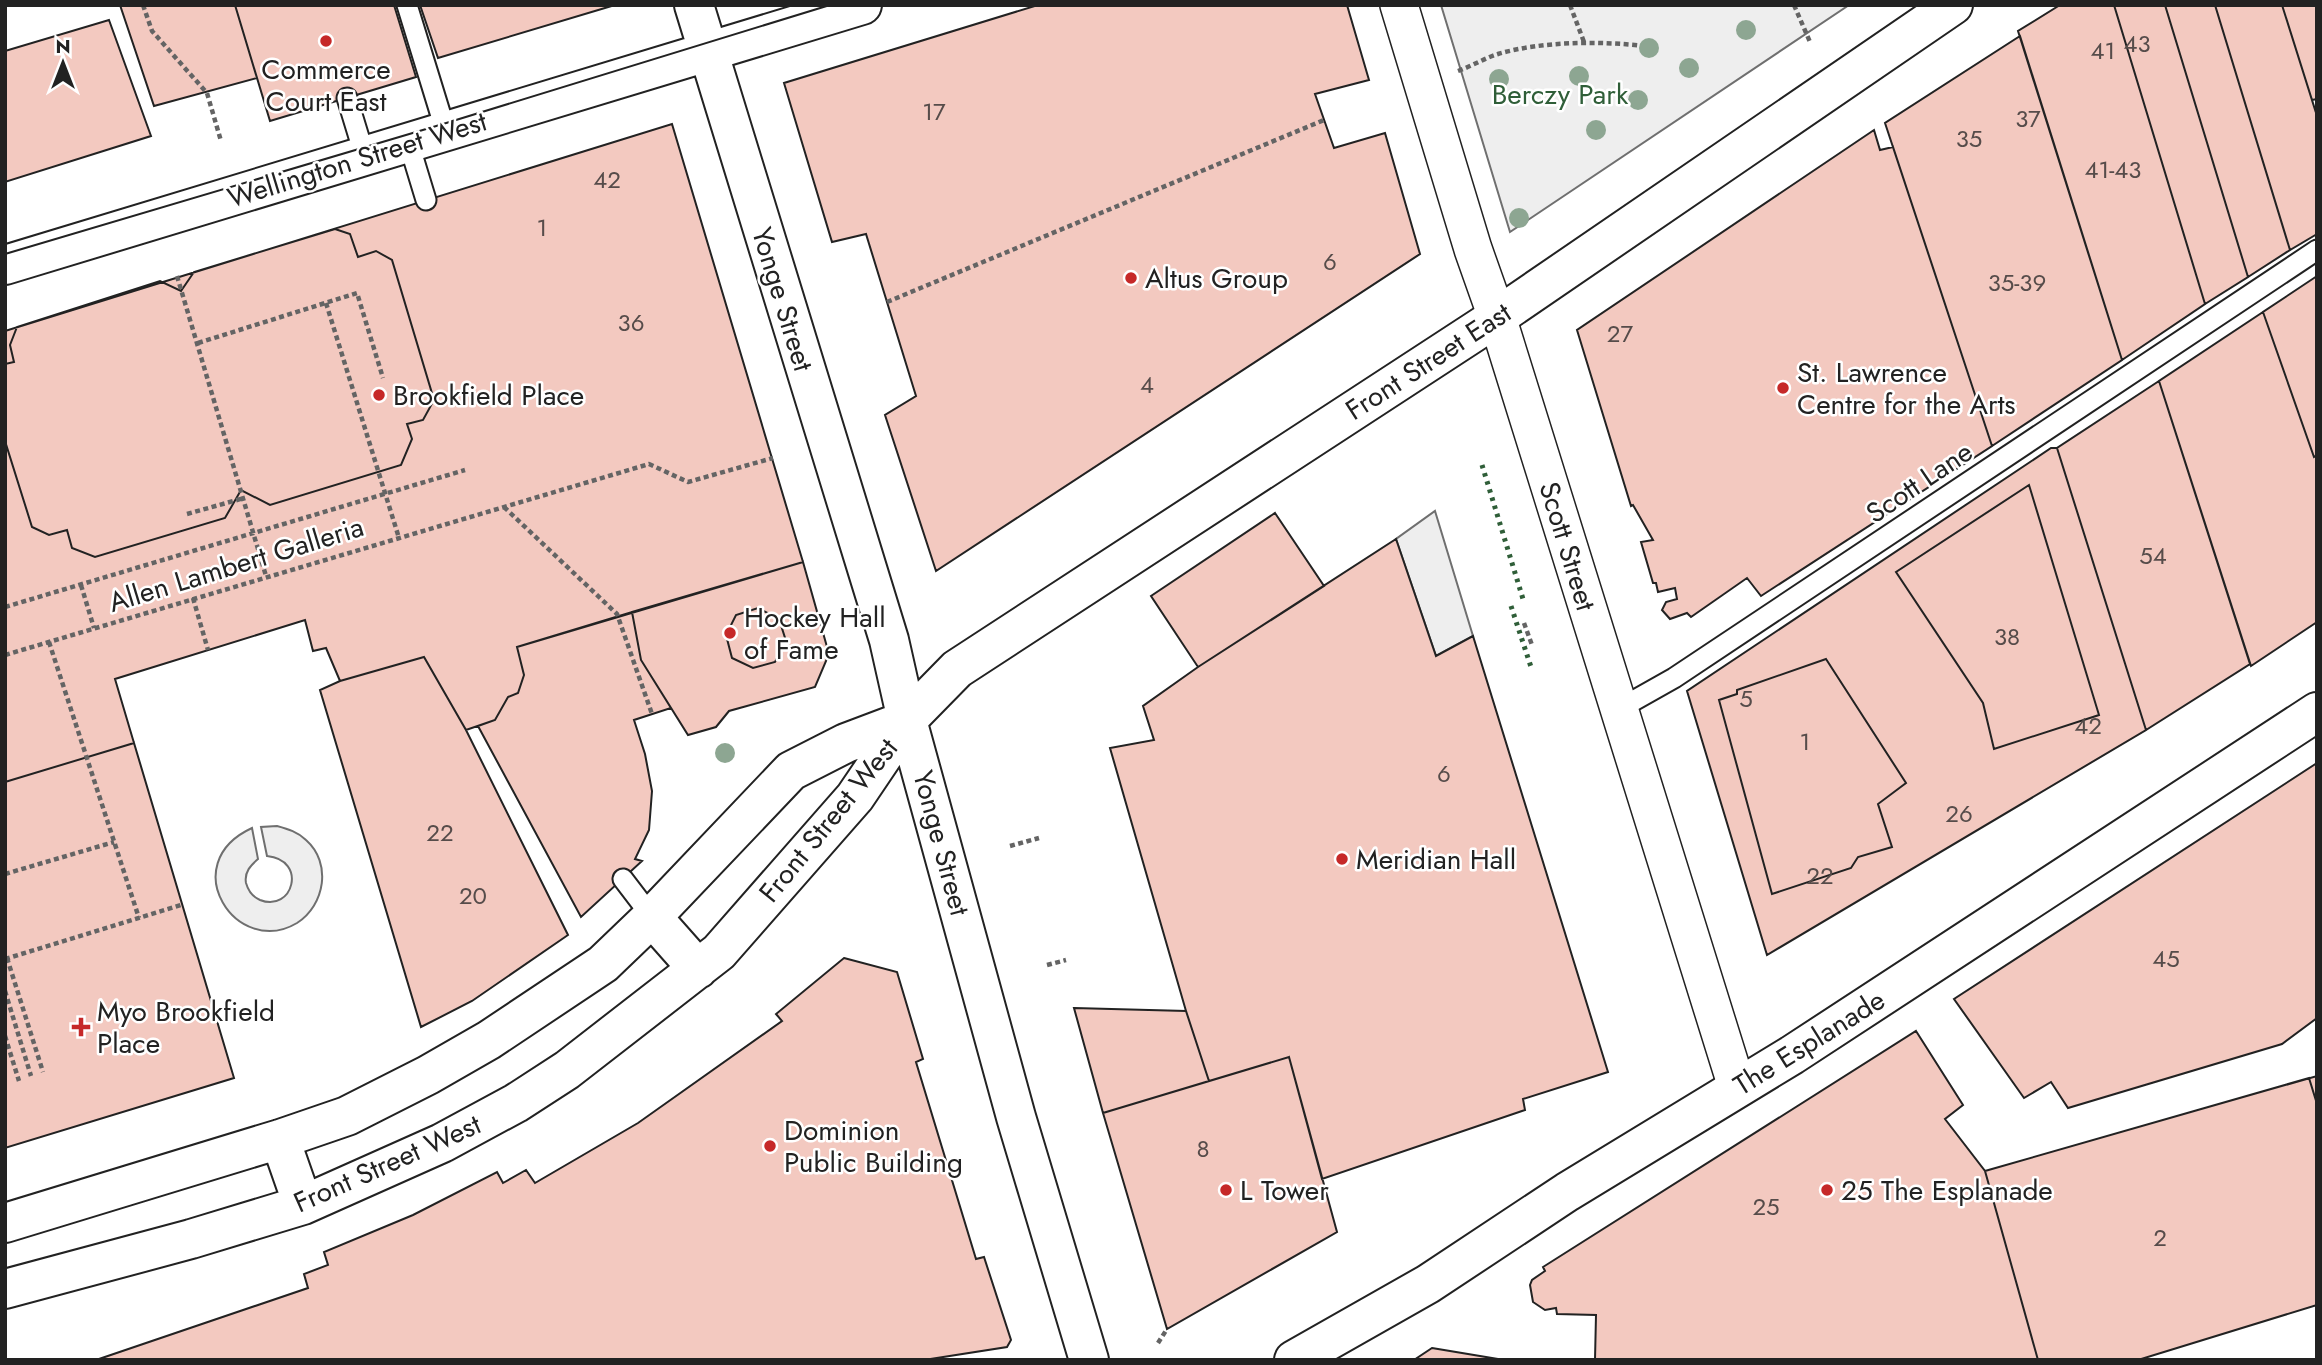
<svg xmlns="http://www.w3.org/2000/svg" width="2322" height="1365" font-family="Jost,sans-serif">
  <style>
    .green { fill: #eee; stroke: #6f6f6f; stroke-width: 2 }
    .building { fill: #f3c9c0; stroke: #222; stroke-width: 2 }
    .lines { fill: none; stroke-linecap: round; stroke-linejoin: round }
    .service-casing { stroke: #222; stroke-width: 23 }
    .minor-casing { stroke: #222; stroke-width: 40 }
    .tertiary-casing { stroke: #222; stroke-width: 42 }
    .primary-casing { stroke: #222; stroke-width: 42 }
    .path { stroke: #646464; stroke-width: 4.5; stroke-dasharray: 5 3.5; stroke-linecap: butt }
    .service { stroke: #fff; stroke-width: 19 }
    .minor { stroke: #fff; stroke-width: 37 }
    .tertiary { stroke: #fff; stroke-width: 38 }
    .primary { stroke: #fff; stroke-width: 38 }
    .tram { stroke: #222; stroke-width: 2 }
    .hedge { stroke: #2f5e38; stroke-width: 5; stroke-dasharray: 3.5 5; stroke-linecap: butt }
    .tree { fill: #8da692 }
    .poi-dot { fill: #c62828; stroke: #fff; stroke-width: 2.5 }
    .labels { text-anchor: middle; stroke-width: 5; stroke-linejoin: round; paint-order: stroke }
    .number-label { font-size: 24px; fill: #564c4a }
    .poi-label { font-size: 28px; fill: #222; stroke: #fff; text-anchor: start }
    .park-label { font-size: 28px; fill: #2f5e38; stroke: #fff }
    .street-label { font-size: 28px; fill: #222; stroke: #fff }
  </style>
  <rect width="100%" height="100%" fill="#fff"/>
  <!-- green -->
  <path class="green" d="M1441,5H1849L1510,232Z
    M1435,511L1473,636L1436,656L1396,539Z
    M277,826C288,829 298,832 306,840C332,863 325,905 297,923C237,959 174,864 252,828L258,859C251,865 244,872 246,883C248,890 253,897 260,900C293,913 308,860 267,856L261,827Z"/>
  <!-- building -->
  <path class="building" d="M120,5H235L257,78L154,106Z
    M235,5H394L416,77L270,121Z
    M420,5H615L438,58Z
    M1038,5H1347L1369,80L1315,94L1334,148L1385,133L1420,254L936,571L885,415L916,396L866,234L832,242L784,83Z
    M2060,5H2114L2205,304L2122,360L2018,31Z
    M2114,5H2165L2248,277L2205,304Z
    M2165,5H2215L2290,250L2248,277Z
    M2215,5H2282L2317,116V234L2290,250Z
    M2282,5H2317V99L2312,100Z
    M109,20L151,136L5,182V51Z
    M2020,36L2122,360L1992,446L1885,123Z
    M672,124L803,562L517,647L524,675L518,693L508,697L495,720L466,730L424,657L340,681L326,648L313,651L305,620L115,679L134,743L5,782V331Z
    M1874,130L1880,150L1893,147L1992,446L1761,596L1747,578L1691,617L1687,613L1670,619L1662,610L1666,602L1677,599L1675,588L1658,592L1656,583H1653L1641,542L1653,540L1633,505L1631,506L1577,330Z
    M335,229L350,234L358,257L376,251L392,260L434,400L423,420L407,424L412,439L401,465L270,505L241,490L225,518L95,557L72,548L67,530L49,535L32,527L5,441V364L14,362L10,345L17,327L160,281L181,291L194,272Z
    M2317,276V455L2314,457L2263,312Z
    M2263,312L2314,457L2317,455V622L2251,666L2159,381Z
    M2159,381L2250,664L2146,730L2057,448Z
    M2051,448H2057L2146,730L1767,955L1687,691Z
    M2029,485L2099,715L1994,749L1983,703L1896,572Z
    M1275,513L1324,586L1198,667L1151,596Z
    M1396,539L1436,656L1473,636L1608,1072L1523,1099L1525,1110L1322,1179L1289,1057L1209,1081L1186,1011L1110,748L1154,740L1143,706L1198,667Z
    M803,562L829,654L815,687L729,711L716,727L688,735L641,660L632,612Z
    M758,608L779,619L786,641L775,662L753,668L732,658L726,635L736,615Z
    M632,612L641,660L671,708L634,720L645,754L652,791L649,830L635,859L642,861L581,917L478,726L495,720L508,697L518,693L524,675L517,647Z
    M424,657L466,730L568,935L472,1001L421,1027L320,690L340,681Z
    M1826,659L1906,783L1878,804L1892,847L1858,857L1851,868L1772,894L1719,700L1737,694V690Z
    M134,743L234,1078L5,1148V782Z
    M2317,763V1018L2282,1044L2068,1108L2051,1082L2024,1098L1954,999Z
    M844,958L897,972L923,1059L916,1062L976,1259L984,1257L1011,1340L1007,1347L924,1360H96L308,1288L304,1274L328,1265L324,1252L413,1215L497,1172L503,1183L526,1170L535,1183L638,1123L782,1021L776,1014Z
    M1074,1008L1186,1011L1209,1081L1103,1113Z
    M1916,1031L1963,1105L1945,1119L1985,1171L2038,1360H1595L1596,1315L1557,1314L1556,1308L1545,1310L1533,1302L1530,1285L1532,1280L1545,1271L1543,1267Z
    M1289,1057L1337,1232L1167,1329L1103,1113Z
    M2317,1076V1305L2138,1360H2038L1985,1171Z
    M2309,1078L2317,1104V1305L2138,1360H2038L1985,1171Z
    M1432,1348L1504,1360H1414Z"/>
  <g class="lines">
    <!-- service casing -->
    <g class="service-casing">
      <path id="service" d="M407,5L446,132
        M347,98L365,157
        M409,144L426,200
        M1619,709L1674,678L2317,250
        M623,879L652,917"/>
    </g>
    <!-- minor casing -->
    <g class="minor-casing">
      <path id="minor" d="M1399,5L1473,249L1497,317L1737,1087"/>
    </g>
    <!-- tertiary casing -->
    <g class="tertiary-casing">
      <path id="tertiary" d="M1294,1360L1428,1284L1567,1192L1792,1055L2317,712"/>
    </g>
    <!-- primary casing -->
    <g class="primary-casing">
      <path id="primary" d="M694,5L889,640L907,720L1016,1117L1089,1360
        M5,265L862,5
        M652,917L698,969
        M280,1139L303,1205
        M5,1223L280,1139L347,1116L428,1075L489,1040L603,964L652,917L791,771L846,743L907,720
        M5,1289L191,1239L303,1205L442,1143L516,1103L567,1070L719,952L855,797L907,720L957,669L1497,317L1953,5"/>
    </g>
    <!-- path -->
    <path class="path" d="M143,5L152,31L207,93L221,141
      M1570,5L1584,42
      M1794,5L1810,42
      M1458,71C1472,66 1485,58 1498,54C1542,41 1601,41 1645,46
      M177,276L266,576
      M887,302L1324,120
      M326,303L399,538
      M198,343L357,293L383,378
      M504,507L617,614L652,714
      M187,514L244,498
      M81,585L94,628
      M193,598L208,650
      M5,607L465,470
      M1524,623L1532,645
      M49,642L139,918
      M5,655L649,464L688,482L773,458
      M1010,846L1039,838
      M5,874L114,842
      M7,958L43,1072
      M5,959L181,905
      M1047,965L1066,960
      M5,991L31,1076
      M5,1036L19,1081
      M1158,1343L1167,1329"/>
    <!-- service -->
    <use href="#service" class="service"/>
    <!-- minor -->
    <use href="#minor" class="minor"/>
    <!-- tertiary -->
    <use href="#tertiary" class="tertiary"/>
    <!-- primary -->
    <use href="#primary" class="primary"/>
    <!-- tram -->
    <path class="tram" d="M5,254L443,124L830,5"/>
    <!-- hedge -->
    <path class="hedge" d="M1482,465L1523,599
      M1511,606L1531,667"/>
  </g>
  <!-- trees -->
  <g class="tree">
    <circle cx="1746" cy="30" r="10"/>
    <circle cx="1649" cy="48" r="10"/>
    <circle cx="1689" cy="68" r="10"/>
    <circle cx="1579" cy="76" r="10"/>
    <circle cx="1499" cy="79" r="10"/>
    <circle cx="1638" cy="100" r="10"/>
    <circle cx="1596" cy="130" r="10"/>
    <circle cx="1519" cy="218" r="10"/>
    <circle cx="725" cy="753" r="10"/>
  </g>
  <!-- markers -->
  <g class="poi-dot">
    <circle cx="326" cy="41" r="7"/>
    <circle cx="1131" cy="278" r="7"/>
    <circle cx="1783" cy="388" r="7"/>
    <circle cx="379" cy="395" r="7"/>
    <circle cx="730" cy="633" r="7"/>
    <circle cx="1342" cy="859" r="7"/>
    <path d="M77.5 1016.5h7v7h7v7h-7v7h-7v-7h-7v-7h7z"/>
    <circle cx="770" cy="1146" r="7"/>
    <circle cx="1226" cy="1190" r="7"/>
    <circle cx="1827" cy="1190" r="7"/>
  </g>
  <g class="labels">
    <!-- number labels -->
    <g class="number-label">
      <text x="2137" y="52">43</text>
      <text x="2103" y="59">41</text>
      <text x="934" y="120">17</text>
      <text x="2028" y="127">37</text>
      <text x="1969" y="147">35</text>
      <text x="2113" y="178">41-43</text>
      <text x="607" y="188">42</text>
      <text x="542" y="236">1</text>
      <text x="1330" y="270">6</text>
      <text x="2017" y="291">35-39</text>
      <text x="631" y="331">36</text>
      <text x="1620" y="342">27</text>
      <text x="1147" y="393">4</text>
      <text x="2153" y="564">54</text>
      <text x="2007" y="645">38</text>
      <text x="1746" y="707">5</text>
      <text x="2088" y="734">42</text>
      <text x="1805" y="750">1</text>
      <text x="1444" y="782">6</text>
      <text x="1959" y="822">26</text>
      <text x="440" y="841">22</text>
      <text x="1820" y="884">22</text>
      <text x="473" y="904">20</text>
      <text x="2166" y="967">45</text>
      <text x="1203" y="1157">8</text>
      <text x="1766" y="1215">25</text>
      <text x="2160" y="1246">2</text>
    </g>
    <!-- poi labels -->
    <g class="poi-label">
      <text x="326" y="79" text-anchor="middle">Commerce<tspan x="326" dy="32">Court East</tspan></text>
      <text x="1145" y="288">Altus Group</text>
      <text x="1797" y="382">St. Lawrence<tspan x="1797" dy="32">Centre for the Arts</tspan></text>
      <text x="393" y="405">Brookfield Place</text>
      <text x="744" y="627">Hockey Hall<tspan x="744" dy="32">of Fame</tspan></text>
      <text x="1356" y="869">Meridian Hall</text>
      <text x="97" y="1021">Myo Brookfield<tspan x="97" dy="32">Place</tspan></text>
      <text x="784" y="1140">Dominion<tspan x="784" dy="32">Public Building</tspan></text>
      <text x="1240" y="1200">L Tower</text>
      <text x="1841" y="1200">25 The Esplanade</text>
    </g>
    <!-- park labels -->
    <g class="park-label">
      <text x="1560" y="104">Berczy Park</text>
    </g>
    <!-- street labels -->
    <g class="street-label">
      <text transform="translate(357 159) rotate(-17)" y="10">Wellington Street West</text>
      <text transform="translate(783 299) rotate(73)" y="10">Yonge Street</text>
      <text transform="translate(1428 361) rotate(-33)" y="10">Front Street East</text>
      <text transform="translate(1919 482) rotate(-34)" y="10">Scott Lane</text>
      <text transform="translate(1568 546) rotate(73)" y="10">Scott Street</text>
      <text transform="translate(236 564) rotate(-17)" y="10">Allen Lambert Galleria</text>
      <text transform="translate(828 820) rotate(-51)" y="10">Front Street West</text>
      <text transform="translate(942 843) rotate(75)" y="10">Yonge Street</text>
      <text transform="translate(1809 1042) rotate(-32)" y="10">The Esplanade</text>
      <text transform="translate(387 1163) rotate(-24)" y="10">Front Street West</text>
    </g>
  </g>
  <!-- border -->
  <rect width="2322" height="1365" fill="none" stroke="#222222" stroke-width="14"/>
  <!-- north arrow -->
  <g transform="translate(63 63)" stroke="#ffffff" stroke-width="5" paint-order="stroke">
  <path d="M0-5L12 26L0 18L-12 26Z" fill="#222222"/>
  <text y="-10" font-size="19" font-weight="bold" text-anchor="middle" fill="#222222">N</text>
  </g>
</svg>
